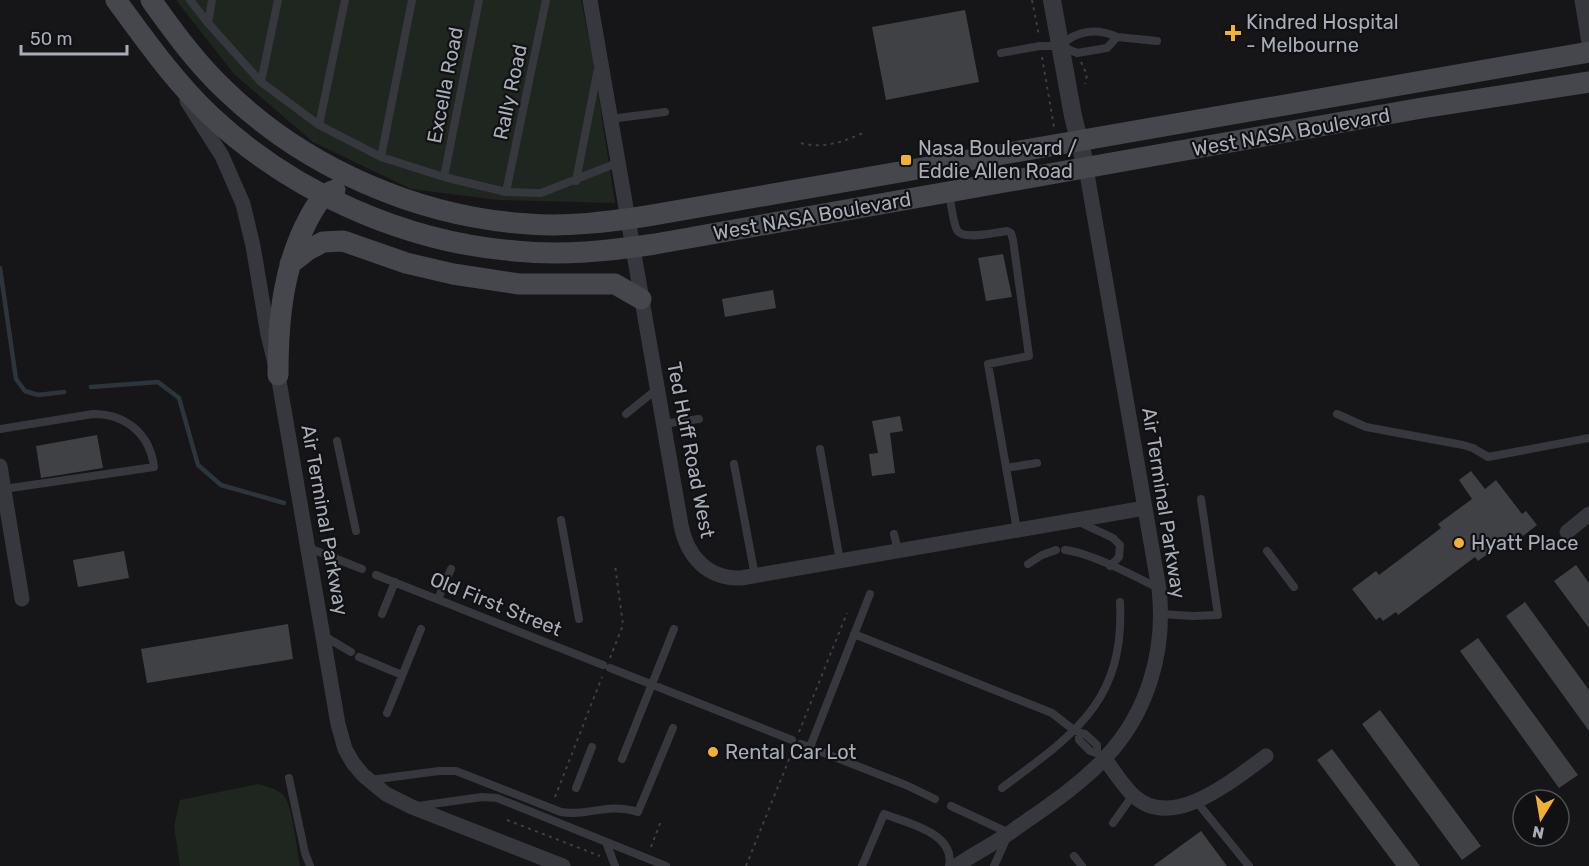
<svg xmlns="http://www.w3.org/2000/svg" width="1589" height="866" font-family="Rubik,sans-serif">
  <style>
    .green { fill: #1e261f }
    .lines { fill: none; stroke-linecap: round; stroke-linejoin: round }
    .stream { stroke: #2c353c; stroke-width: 4.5 }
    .building { fill: #404145 }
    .path { stroke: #3d3f44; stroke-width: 2; stroke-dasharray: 3 4.5; stroke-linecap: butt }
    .service { stroke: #37383d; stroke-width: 8 }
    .minor { stroke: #37383d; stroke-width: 15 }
    .tertiary { stroke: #37383d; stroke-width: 18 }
    .secondary { stroke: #45474d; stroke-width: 21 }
    .poi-dot { fill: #f2b134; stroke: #111113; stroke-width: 2 }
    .labels { text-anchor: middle; stroke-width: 4.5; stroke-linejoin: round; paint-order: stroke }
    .poi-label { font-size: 20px; fill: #a8adb8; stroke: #111113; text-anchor: start }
    .street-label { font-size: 20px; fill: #a8adb8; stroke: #111113 }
  </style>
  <rect width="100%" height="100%" fill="#161618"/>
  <!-- green -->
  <path class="green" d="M176,0H581L593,60L615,203L498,200L411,189L313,142L234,74Z
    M258,784C267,787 277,788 284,796C293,807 297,850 300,866H180L174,826L180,800Z"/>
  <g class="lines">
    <!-- stream -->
    <path class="stream" d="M0,268L16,379L25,391L38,395L64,392
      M91,387L158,382L179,398L198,465L221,485L284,503"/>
  </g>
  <!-- building -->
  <path class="building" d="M965,10L979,82L886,100L872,27Z
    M1003,254L1012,297L986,301L978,258Z
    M773,290L776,308L725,317L722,299Z
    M900,416L903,431L890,433L895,473L872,476L869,454L878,453L872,421Z
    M97,435L103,468L41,478L36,446Z
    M1471,471L1485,489L1496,480L1522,514L1526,511L1537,525L1523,536L1520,533L1512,539L1508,535L1491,548L1493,550L1478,561L1475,557L1398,615L1396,612L1383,621L1380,617L1376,620L1352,589L1376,571L1379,575L1441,528L1438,524L1472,499L1459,480Z
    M124,551L129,578L78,587L73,560Z
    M1576,565L1589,583V628L1554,581Z
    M1525,602L1589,690V731L1506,616Z
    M288,624L293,659L147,683L141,649Z
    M1478,638L1578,775L1559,788L1460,651Z
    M1380,710L1481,846L1462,860L1362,724Z
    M1332,749L1420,866H1396L1317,760Z
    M1201,831L1227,866H1153Z"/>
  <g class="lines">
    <!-- path -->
    <path class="path" d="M1032,0L1039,36
      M1042,57L1054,127
      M1081,62L1087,75L1085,84
      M801,143C822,149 843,142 863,133
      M610,658L623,625L615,565
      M799,732L847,613
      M555,797L602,677
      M507,820L600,856
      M651,847L661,821
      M746,866L792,752"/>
    <!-- service -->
    <path class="service" d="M190,0L208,23L261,82L319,125L381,157L444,177L506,192L541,193L617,163
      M208,23L212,0
      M1117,37L1157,41
      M1001,53L1040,46H1061L1077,53L1107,48L1117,37C1097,28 1077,30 1062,45
      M261,82L278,0
      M610,119L665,112
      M319,125L345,0
      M381,157L412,0
      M444,177L479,0
      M576,181L598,68
      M506,192L546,0
      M949,193C951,203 953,223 957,230C963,241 996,232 1007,231L1011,233L1013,240L1029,356L988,364L1017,530
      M626,414L657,389
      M1337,414L1366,427L1463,445L1473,448L1488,457L1589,438
      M663,424L699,419
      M0,429L93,414C126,414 150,434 154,467L4,489
      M337,441L356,531
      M820,449L840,561
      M734,464L755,576
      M1006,468L1037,463
      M561,520L579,619
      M1079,522L1113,538L1120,545L1119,557L1110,566
      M894,534L898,551
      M309,548L362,569
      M1065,550C1091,553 1134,576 1158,588
      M1267,551L1294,587
      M1028,564L1042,555L1056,550
      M376,575L603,665
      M438,599L451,569
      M382,614L395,582
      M1161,614L1193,616L1218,615L1201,499
      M854,634L1052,713L1075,731L1085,734L1097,745V752
      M324,636L351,652
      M359,657L402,675
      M610,668L792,740
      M387,713L421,629
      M1079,734V740L1090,751L1099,754
      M801,744L906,785L935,799
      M810,747L870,594
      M622,759L674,629
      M289,778L305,853L310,866
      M370,780L439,771H456L561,812C587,817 607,802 638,812L673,728
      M576,788L592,747
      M1002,788C1074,734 1125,702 1120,602
      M1196,801L1249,866
      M418,806L482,797L497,798L666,866
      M951,806L1009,833L994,866
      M1113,823L1133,795
      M606,842L615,866
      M1074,856L1082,866
      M862,866L884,814C907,823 956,833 949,866"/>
    <!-- minor -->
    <path class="minor" d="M590,0L681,525C687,556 707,579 741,578L1145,508
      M1582,0L1589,43
      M187,101L222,156L243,204L253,246L268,335L278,375L338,724L345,749L353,763L363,775L386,794L412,807L563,866
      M0,466L22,599
      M1567,532L1589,514
      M1105,759C1114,771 1123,786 1134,796C1173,832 1234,779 1266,756
      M956,866C974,854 993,844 1011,832C1043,809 1078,787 1105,758C1148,713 1166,650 1159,589L1086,168"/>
    <!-- tertiary -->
    <path class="tertiary" d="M1052,0L1073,116L1086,168"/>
    <!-- secondary -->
    <path class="secondary" d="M116,0C146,41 175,82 211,116C292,192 404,242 515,251C562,256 609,251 655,244L1422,108L1589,82
      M151,0C174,32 197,64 226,91C306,168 418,217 529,224C568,227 608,222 647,216L1589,52
      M290,264L308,250L323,242L343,241L406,263L453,274L519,284H615L641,299
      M278,375C278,319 283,265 310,216C317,204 322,194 335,190"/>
  </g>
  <!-- markers -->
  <g class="poi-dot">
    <path d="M1230 24h6v6h6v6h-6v6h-6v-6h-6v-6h6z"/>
    <rect x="900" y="154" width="12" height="12" rx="3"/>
    <circle cx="1459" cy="543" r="6"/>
    <circle cx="713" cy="752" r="6"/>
  </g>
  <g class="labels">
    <!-- poi labels -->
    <g class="poi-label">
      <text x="1246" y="29">Kindred Hospital<tspan x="1246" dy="23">- Melbourne</tspan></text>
      <text x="918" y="155">Nasa Boulevard /<tspan x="918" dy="23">Eddie Allen Road</tspan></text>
      <text x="1471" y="550">Hyatt Place</text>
      <text x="725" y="759">Rental Car Lot</text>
    </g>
    <!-- street labels -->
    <g class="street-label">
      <text transform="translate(445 85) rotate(-79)" y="7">Excella Road</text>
      <text transform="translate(510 92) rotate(-78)" y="7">Rally Road</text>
      <text transform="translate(1291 132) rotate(-10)" y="7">West NASA Boulevard</text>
      <text transform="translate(812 216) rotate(-10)" y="7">West NASA Boulevard</text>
      <text transform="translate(691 450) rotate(79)" y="7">Ted Huff Road West</text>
      <text transform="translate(1164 503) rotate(81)" y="7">Air Terminal Parkway</text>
      <text transform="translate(325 520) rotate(80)" y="7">Air Terminal Parkway</text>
      <text transform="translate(496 604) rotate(22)" y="7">Old First Street</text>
    </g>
  </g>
  <!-- north arrow -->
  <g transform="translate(1541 818) rotate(191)"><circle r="28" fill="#111113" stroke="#4d4f55" stroke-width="1.5"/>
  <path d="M0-4.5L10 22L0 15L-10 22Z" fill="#f2b134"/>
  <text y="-9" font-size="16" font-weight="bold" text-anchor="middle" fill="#a8adb8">N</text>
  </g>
  <!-- scale -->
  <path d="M21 45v9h106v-9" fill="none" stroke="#a8adb8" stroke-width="3"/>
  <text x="30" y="45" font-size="18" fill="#a8adb8" stroke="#111113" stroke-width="4.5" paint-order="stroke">50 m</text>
</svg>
